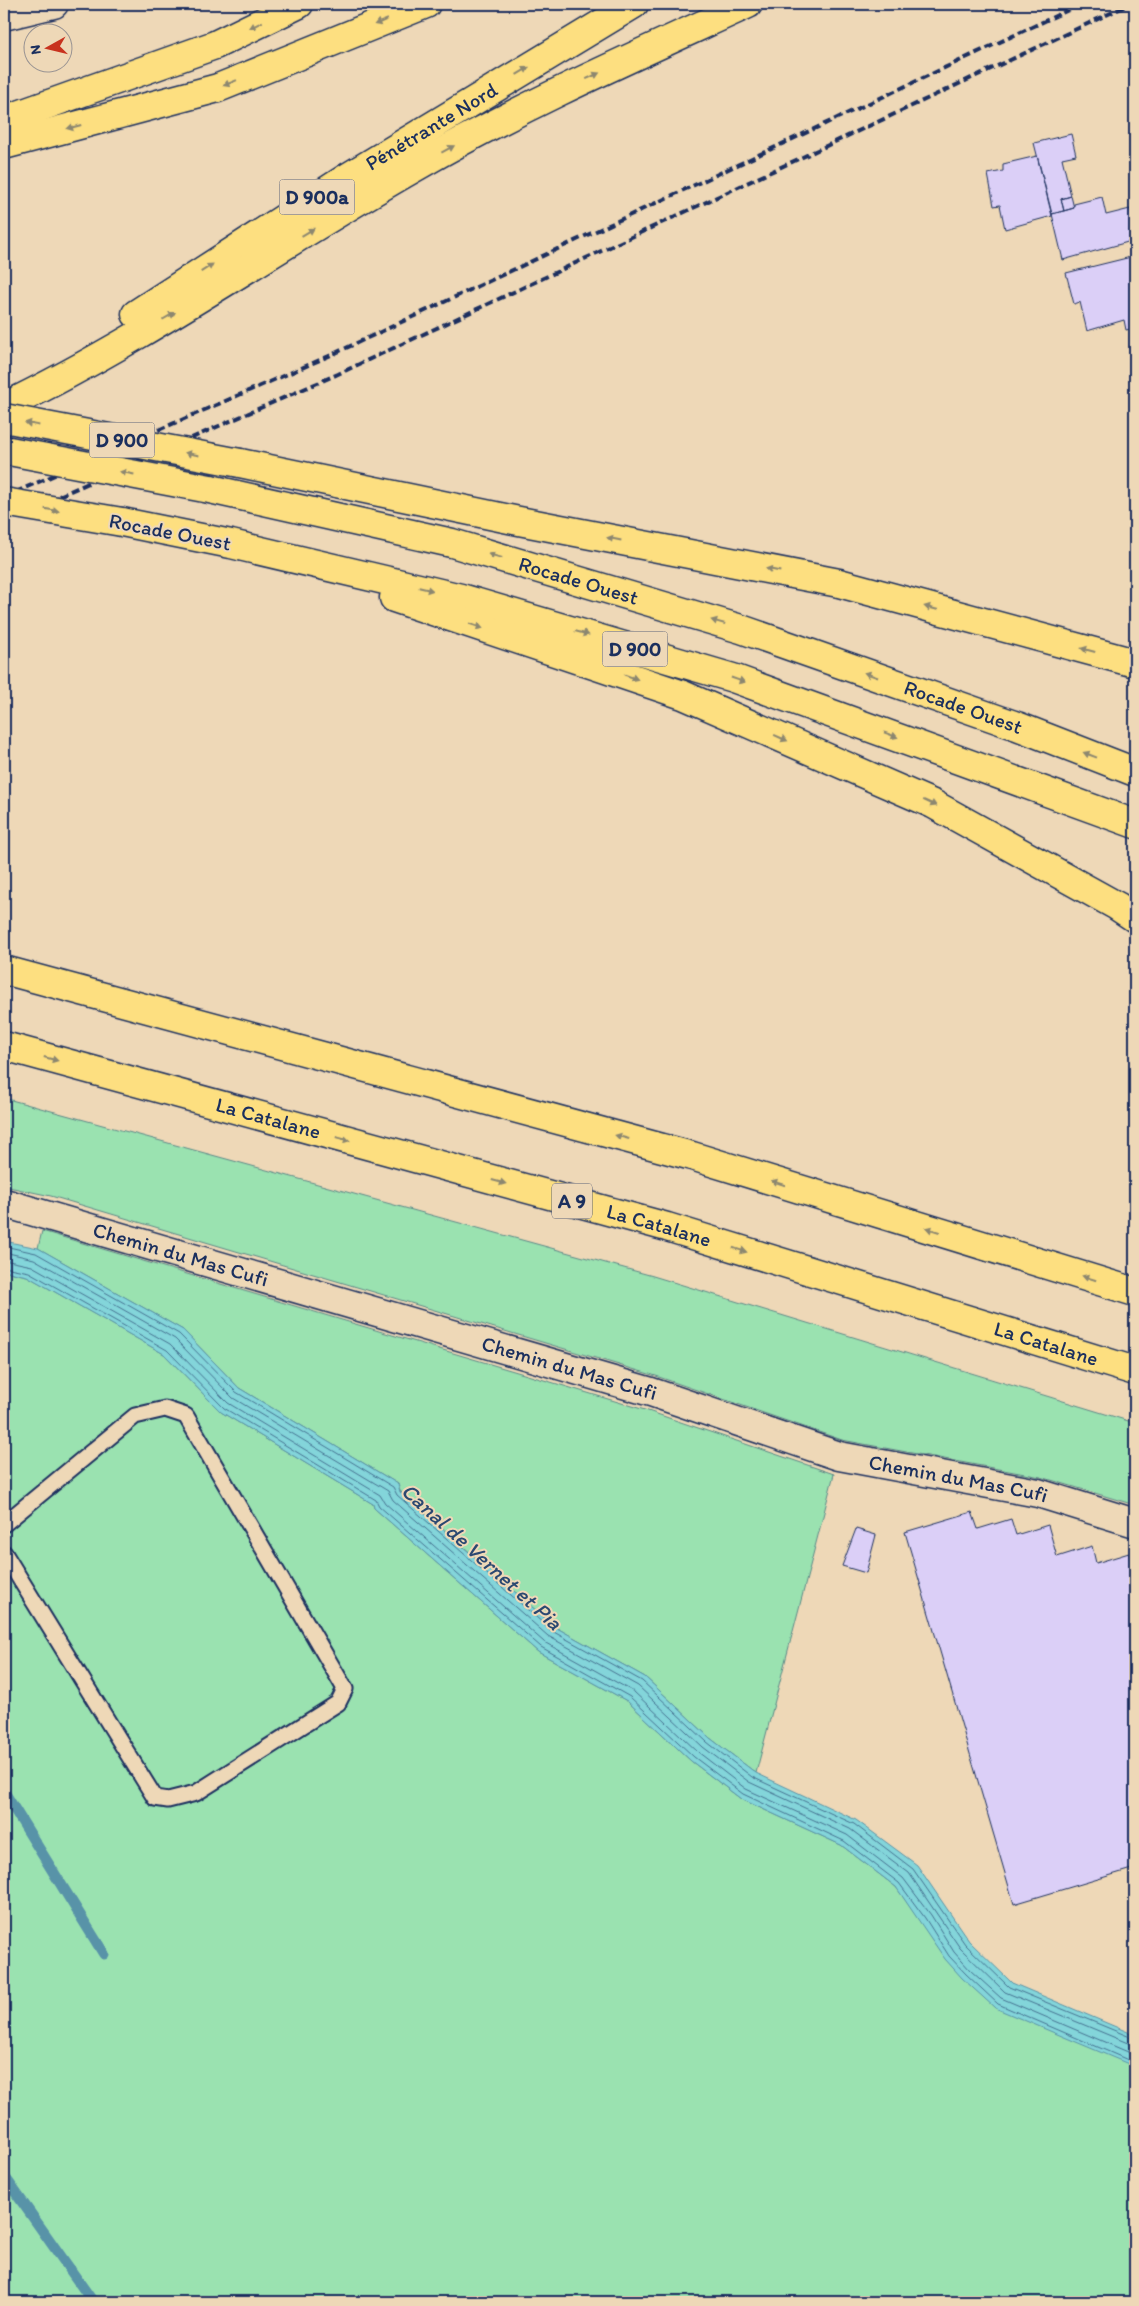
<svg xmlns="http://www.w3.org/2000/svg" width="1139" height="2306" font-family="Itim,sans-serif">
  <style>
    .green { fill: #9ae2b0; stroke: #5a8887 }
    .water { fill: #83d5da; stroke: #5993a8 }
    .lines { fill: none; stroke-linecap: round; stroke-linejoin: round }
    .shore { stroke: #457190; stroke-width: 1 }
    .stream { stroke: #5993a8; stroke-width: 11 }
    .building { fill: #dbcff7; stroke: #1b2f5e }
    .service-casing { stroke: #1b2f5e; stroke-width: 19 }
    .minor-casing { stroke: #1b2f5e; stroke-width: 31 }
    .trunk-casing { stroke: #1b2f5e; stroke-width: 31 }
    .motorway-casing { stroke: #1b2f5e; stroke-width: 31 }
    .service { stroke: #eed8b7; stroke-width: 15 }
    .minor { stroke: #eed8b7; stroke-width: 28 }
    .trunk { stroke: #fddf80; stroke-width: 28 }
    .motorway { stroke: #fddf80; stroke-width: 28 }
    .rail { stroke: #1b2f5e; stroke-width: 4; stroke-dasharray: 8 4; stroke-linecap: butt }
    .trunk-bridge-casing { stroke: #1b2f5e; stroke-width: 31; stroke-linecap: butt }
    .trunk-bridge { stroke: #fddf80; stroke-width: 28 }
    .oneway { fill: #8c876f }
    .labels { text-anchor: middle; stroke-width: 4; stroke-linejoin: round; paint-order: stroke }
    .shield { fill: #eed8b7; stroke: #5a6279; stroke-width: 1 }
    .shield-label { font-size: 20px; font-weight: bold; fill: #1b2f5e }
    .street-label { font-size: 21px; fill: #1b2f5e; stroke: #eed8b7 }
    .water-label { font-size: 22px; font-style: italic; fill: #2b4871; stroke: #eed8b7 }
  </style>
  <rect width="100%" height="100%" fill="#eed8b7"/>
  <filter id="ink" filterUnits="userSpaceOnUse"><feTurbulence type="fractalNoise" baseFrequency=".02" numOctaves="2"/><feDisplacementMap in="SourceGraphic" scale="10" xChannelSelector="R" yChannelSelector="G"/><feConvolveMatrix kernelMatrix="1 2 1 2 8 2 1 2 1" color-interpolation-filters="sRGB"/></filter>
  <g filter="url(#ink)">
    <!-- green -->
    <path class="green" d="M4,1098L653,1276L1135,1423V1505L1041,1477L842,1440L656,1376L51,1196L4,1186Z
      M42,1231L645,1410L834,1474L756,1773L710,1738L645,1677L555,1627L400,1491L398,1484L239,1388L183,1330L38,1248Z
      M4,1271L27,1276L164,1354L221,1412L373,1504L374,1508L538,1652L627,1701L691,1761L741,1799L841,1845L896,1887L921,1921L1131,2065L1135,2070V2302H4Z"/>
    <!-- water -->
    <path class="water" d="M4,1241L38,1248L183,1330L239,1388L398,1484L400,1492L555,1627L645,1677L710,1738L756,1773L856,1820L917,1865L969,1941L1012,1983L1135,2035V2070L1131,2065L995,2008L962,1978L945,1959L896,1887L841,1845L741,1799L691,1761L627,1701L538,1652L374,1508L373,1504L221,1412L164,1354L27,1276L4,1271Z"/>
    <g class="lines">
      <!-- shore -->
      <path class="shore" d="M4,1246L36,1253L179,1334L236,1392L393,1487L397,1495L552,1631L642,1681L707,1742L752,1777L854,1824L913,1869L965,1944L1009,1987L1135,2039
        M4,1252L34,1259L175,1339L233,1398L388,1491L393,1500L548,1636L638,1686L703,1747L749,1782L850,1829L909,1873L960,1948L1005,1992L1135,2046
        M4,1260L32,1266L170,1344L228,1403L380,1495L385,1503L544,1642L634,1692L698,1752L746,1789L847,1835L903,1878L931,1915L954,1952L970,1970L1001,1998L1135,2055
        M4,1267L29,1272L167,1350L224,1408L376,1500L379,1506L541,1647L630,1697L694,1757L743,1794L844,1841L899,1883L925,1918L949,1956L966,1974L998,2004L1135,2063"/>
      <!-- stream -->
      <path class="stream" d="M4,1792L104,1954
        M4,2176L93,2302"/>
    </g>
    <!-- building -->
    <path class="building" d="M1071,134L1076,155L1062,158L1071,196L1061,199L1064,211L1052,214L1034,143Z
      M1037,156L1052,216L1005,229L1000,205L994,206L988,174L1003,171V164Z
      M1071,196L1074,208L1064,211L1061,199Z
      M1102,197L1106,215L1130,209L1135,230V240L1063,260L1052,214L1074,208V204Z
      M1135,256V328L1126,330L1124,320L1087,331L1080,302L1074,304L1066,273Z
      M972,1512L978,1529L1011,1519L1016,1535L1048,1525L1057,1557L1092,1546L1096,1563L1129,1553L1133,1570H1135V1868L1014,1904L905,1532Z
      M856,1529L876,1535L866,1573L842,1566Z"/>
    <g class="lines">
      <!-- service casing -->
      <g class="service-casing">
        <path id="service" d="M4,1524L135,1416L165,1409L186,1416L345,1689L338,1703L196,1793L168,1800L155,1798L4,1553"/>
      </g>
      <!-- minor casing -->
      <g class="minor-casing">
        <g id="minor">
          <path d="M4,16L54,4"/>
          <path id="s1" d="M4,1203L651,1392L839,1456L1038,1493L1135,1523"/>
        </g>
      </g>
      <!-- trunk casing -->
      <g class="trunk-casing">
        <g id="trunk">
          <path d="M4,120L215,45L299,4"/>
          <path d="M4,145L218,88L426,4"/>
          <path id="s2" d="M136,314L348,177L634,4"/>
          <path d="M4,407C148,337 280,244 419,165C525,104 637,55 748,4"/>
          <path d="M240,463L514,520L839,583L1135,663"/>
          <path id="s3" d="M210,489L452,543L741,629L1017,726L1135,772"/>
          <path d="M122,522L231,544L461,598L733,678L1135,824"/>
          <path d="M394,598L683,695L933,804L1117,906L1135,918"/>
        </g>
      </g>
      <!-- motorway casing -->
      <g class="motorway-casing">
        <g id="motorway">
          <path d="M4,970L692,1156L1135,1292"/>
          <path id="s4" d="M4,1046L667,1227L1135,1371"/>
        </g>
      </g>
      <!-- service -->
      <use href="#service" class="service"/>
      <!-- minor -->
      <use href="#minor" class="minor"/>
      <!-- trunk -->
      <use href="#trunk" class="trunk"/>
      <!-- motorway -->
      <use href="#motorway" class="motorway"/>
      <!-- rail -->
      <path class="rail" d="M4,497L329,356L1081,4
        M4,520L338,374L1130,4"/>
      <!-- trunk-bridge casing -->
      <g class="trunk-bridge-casing">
        <path id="trunk-bridge" d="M4,418L240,463
          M4,450L210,489
          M4,502L122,522"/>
      </g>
      <!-- trunk-bridge -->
      <use href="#trunk-bridge" class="trunk-bridge"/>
    </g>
    <!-- one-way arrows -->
    <defs><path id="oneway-solid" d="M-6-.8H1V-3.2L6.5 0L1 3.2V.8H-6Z" transform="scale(1.25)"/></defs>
    <g class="oneway">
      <use href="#oneway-solid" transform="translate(381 22) rotate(158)"/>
      <use href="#oneway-solid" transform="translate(256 25) rotate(154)"/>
      <use href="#oneway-solid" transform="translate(523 71) rotate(-31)"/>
      <use href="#oneway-solid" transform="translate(593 76) rotate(-25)"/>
      <use href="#oneway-solid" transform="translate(230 83) rotate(158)"/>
      <use href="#oneway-solid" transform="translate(74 127) rotate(165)"/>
      <use href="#oneway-solid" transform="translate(448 149) rotate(-28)"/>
      <use href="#oneway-solid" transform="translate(308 232) rotate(-31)"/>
      <use href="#oneway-solid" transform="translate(207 268) rotate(-33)"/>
      <use href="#oneway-solid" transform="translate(169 316) rotate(-30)"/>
      <use href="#oneway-solid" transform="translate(32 424) rotate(-169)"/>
      <use href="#oneway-solid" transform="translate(192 454) rotate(-169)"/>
      <use href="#oneway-solid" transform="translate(127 473) rotate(-169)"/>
      <use href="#oneway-solid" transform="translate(52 510) rotate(10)"/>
      <use href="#oneway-solid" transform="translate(614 539) rotate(-169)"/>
      <use href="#oneway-solid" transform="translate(495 556) rotate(-164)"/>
      <use href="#oneway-solid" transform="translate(773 570) rotate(-169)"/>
      <use href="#oneway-solid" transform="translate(426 589) rotate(13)"/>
      <use href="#oneway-solid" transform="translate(931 608) rotate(-165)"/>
      <use href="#oneway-solid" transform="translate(718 622) rotate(-164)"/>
      <use href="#oneway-solid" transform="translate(476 626) rotate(19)"/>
      <use href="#oneway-solid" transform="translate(582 633) rotate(16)"/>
      <use href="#oneway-solid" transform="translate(1088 650) rotate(-165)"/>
      <use href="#oneway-solid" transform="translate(871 675) rotate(-161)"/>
      <use href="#oneway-solid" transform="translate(631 677) rotate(19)"/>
      <use href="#oneway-solid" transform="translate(738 680) rotate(19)"/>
      <use href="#oneway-solid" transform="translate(891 735) rotate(20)"/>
      <use href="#oneway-solid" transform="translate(781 738) rotate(24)"/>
      <use href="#oneway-solid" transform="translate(1090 755) rotate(-159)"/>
      <use href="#oneway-solid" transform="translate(930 803) rotate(25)"/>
      <use href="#oneway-solid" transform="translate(51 1059) rotate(15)"/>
      <use href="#oneway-solid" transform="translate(622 1137) rotate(-165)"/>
      <use href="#oneway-solid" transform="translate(343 1139) rotate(15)"/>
      <use href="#oneway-solid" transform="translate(499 1182) rotate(15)"/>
      <use href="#oneway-solid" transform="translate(778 1183) rotate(-163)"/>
      <use href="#oneway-solid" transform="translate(933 1230) rotate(-163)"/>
      <use href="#oneway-solid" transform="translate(740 1250) rotate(17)"/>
      <use href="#oneway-solid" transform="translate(1089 1278) rotate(-163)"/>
    </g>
  </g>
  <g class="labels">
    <!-- shield labels -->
    <g class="shield">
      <rect x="279.5" y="179.5" width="75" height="35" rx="4"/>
      <rect x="89.5" y="422.5" width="65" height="35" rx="4"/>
      <rect x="602.5" y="631.5" width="65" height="35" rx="4"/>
      <rect x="552" y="1183.5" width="40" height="35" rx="4"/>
    </g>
    <g class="shield-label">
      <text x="317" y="204">D 900a</text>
      <text x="122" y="447">D 900</text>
      <text x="635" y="656">D 900</text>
      <text x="572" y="1208">A 9</text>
    </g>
    <!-- street labels -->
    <g class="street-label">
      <text dy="7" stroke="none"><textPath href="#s2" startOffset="350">Pénétrante Nord</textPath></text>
      <text transform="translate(170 532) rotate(11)" y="7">Rocade Ouest</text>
      <text dy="7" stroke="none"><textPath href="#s3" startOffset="380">Rocade Ouest</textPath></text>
      <text dy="7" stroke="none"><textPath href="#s3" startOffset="785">Rocade Ouest</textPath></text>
      <text dy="7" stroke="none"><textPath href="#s4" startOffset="274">La Catalane</textPath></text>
      <text dy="7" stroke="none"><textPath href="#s4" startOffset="679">La Catalane</textPath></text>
      <text dy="7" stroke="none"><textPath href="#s1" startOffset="184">Chemin du Mas Cufi</textPath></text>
      <text dy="7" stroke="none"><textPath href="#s4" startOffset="1084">La Catalane</textPath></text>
      <text dy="7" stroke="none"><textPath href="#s1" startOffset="589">Chemin du Mas Cufi</textPath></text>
      <text dy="7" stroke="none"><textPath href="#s1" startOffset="994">Chemin du Mas Cufi</textPath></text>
    </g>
    <!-- water labels -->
    <g class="water-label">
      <text transform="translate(482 1556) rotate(42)" y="8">Canal de Vernet et Pia</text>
    </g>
  </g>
  <!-- margin -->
  <rect width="1139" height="2306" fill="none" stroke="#eed8b7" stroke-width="20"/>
  <rect x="10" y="10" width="1119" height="2286" fill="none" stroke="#1b2f5e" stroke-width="2" filter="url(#ink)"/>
  <!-- north arrow -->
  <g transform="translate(48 48) rotate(262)"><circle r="24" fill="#eed8b7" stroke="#9a9493"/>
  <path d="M0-4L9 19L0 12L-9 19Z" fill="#c8321e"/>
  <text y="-8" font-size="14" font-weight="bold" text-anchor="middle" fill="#1b2f5e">N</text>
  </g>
</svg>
